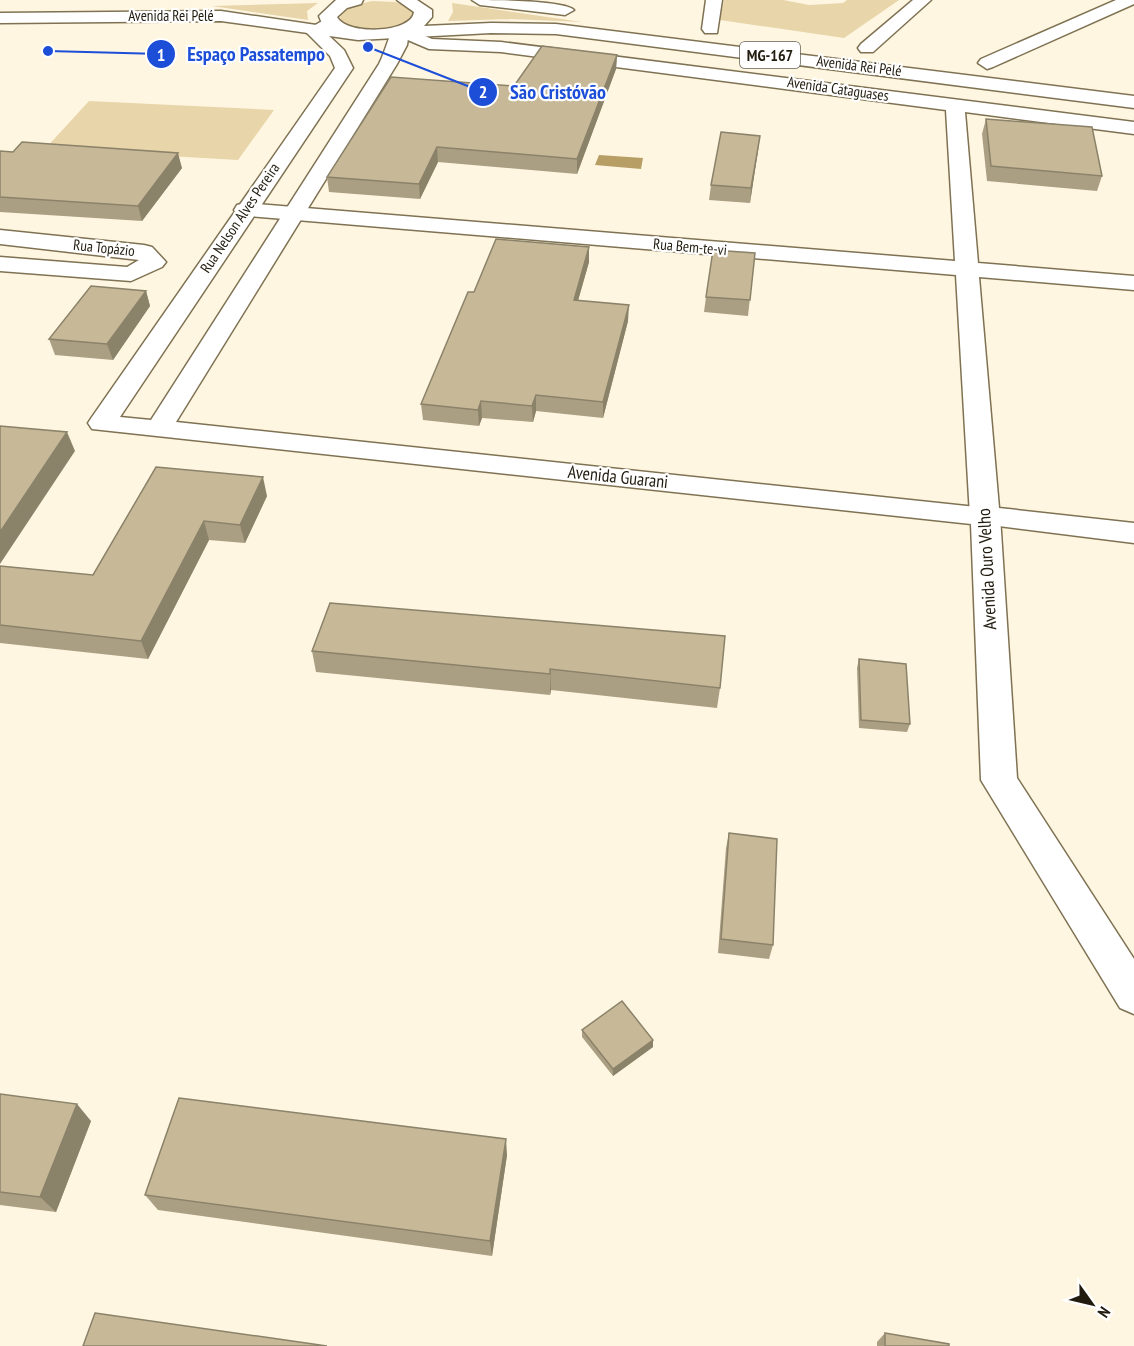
<svg xmlns="http://www.w3.org/2000/svg" width="1134" height="1346" font-family="'PT Sans Narrow',sans-serif">
  <style>
    .green { fill: #e8d5aa }
    .water { fill: #b69e65 }
    .lines { fill: none; stroke-linecap: round; stroke-linejoin: round }
    .street-casing { stroke: #7f7253; stroke-width: 3 }
    .secondary-casing { stroke: #7f7253; stroke-width: 3 }
    .primary-casing { stroke: #7f7253; stroke-width: 3 }
    .street { fill: #fff; fill-rule: evenodd }
    .secondary { fill: #fff; fill-rule: evenodd }
    .primary { fill: #fff; fill-rule: evenodd }
    .wall { fill: #ab9f83 }
    .shaded-wall { fill: #8b826a }
    .building { fill: #c7b998; stroke: #8b826a; stroke-width: 1.5 }
    .labels { text-anchor: middle; stroke-width: 4.5; stroke-linejoin: round; paint-order: stroke }
    .far-street-label { font-size: 15px; fill: #211c0f; stroke: #fff }
    .shield { fill: #fff; stroke: #646057; stroke-width: 1.5 }
    .shield-label { font-size: 16px; font-weight: bold; fill: #211c0f }
    .street-label { font-size: 18px; fill: #211c0f; stroke: #fff }
    .leader { fill: none; stroke: #1d4ed8; stroke-width: 2 }
    .callout-dot { fill: #1d4ed8; stroke: #fff; stroke-width: 2 }
    .mark-label { font-size: 18px; text-anchor: middle; font-weight: bold; fill: #fff }
    .callout-label { font-size: 20px; text-anchor: middle; font-weight: bold; fill: #1d4ed8; stroke: #fff; stroke-width: 4.5; stroke-linejoin: round; paint-order: stroke }
  </style>
  <rect width="100%" height="100%" fill="#fff6e1"/>
  <!-- green -->
  <path class="green" d="M724,0H783L809,5L843,3L847,0H899L844,38L720,20Z
    M372,1L395,2L411,7L415,16C395,34 368,33 343,24L339,15L351,6Z
    M318,3L307,11L308,20L212,6Z
    M452,3L582,22L510,19L448,21L453,12Z
    M89,101L274,110L238,160L45,149Z"/>
  <!-- water -->
  <path class="water" d="M599,155L643,158L641,169L595,165Z"/>
  <g class="lines">
    <!-- street casing -->
    <g class="street-casing">
      <path id="street" d="M706,0H722L717,33H705L702,29Z
        M913,0H931L873,52H861L858,48L861,44Z
        M402,26L432,39L501,42L1134,122V134L965,112L978,263L1134,276V290L979,277L999,508L1134,523V543L975,523L970,516L956,275L237,215L234,210L237,205L245,203L955,261L946,110L501,52L429,49L396,35L393,31Z
        M0,230L144,245L152,247L166,262L162,267L131,281L0,271V257L127,267L139,260L0,244Z"/>
    </g>
    <!-- secondary casing -->
    <g class="secondary-casing">
      <path id="secondary" d="M1116,0H1134V4L993,67L987,69L978,63L981,59Z
        M329,17L338,22L325,32L344,50L353,68L120,417L151,420L379,64C385,52 388,38 394,28H406L409,32L407,45L397,64L176,422L995,509L1000,516L1017,778L1134,959V1014L1120,1008L981,780L971,524L92,429L88,423L92,417L335,68L330,56L305,31Z"/>
    </g>
    <!-- primary casing -->
    <g class="primary-casing">
      <path id="primary" d="M336,0H363L361,4L347,8L337,17C347,36 412,33 414,12L397,0H417L432,10V17L424,26L491,23L556,24L1134,96V108L556,34L491,33L358,40L221,21L0,23V13L221,11L323,26L319,16Z
        M472,0C490,0 563,0 574,10L565,15L480,5Z"/>
    </g>
    <!-- street -->
    <use href="#street" class="street"/>
    <!-- secondary -->
    <use href="#secondary" class="secondary"/>
    <!-- primary -->
    <use href="#primary" class="primary"/>
  </g>
  <!-- wall -->
  <path class="wall" d="M617,55L616,69L577,174L438,162L420,199L329,192L327,177L514,86Z
    M986,119L1102,176L1097,191L987,181L982,134Z
    M760,136L750,203L709,200L711,185Z
    M0,151L182,168L142,221L0,212Z
    M589,247V262L578,300L628,321L603,418L536,411L533,422L482,418L479,426L423,420L421,404L474,292Z
    M755,253L748,316L704,312L706,297Z
    M146,291L150,306L113,360L55,355L49,339Z
    M156,467L267,496L245,543L209,540L148,659L0,643V566L93,575Z
    M330,603L720,688L717,708L551,690L550,695L316,672L312,651Z
    M859,659L910,724L907,732L859,728L857,668Z
    M729,833L773,945L769,959L718,953L726,848Z
    M582,1030L653,1040V1047L613,1076L582,1037Z
    M0,1094L91,1121L56,1212L0,1205Z
    M507,1155L492,1256L158,1210L145,1195Z
    M885,1333L949,1346H877V1342Z"/>
  <!-- shaded-wall -->
  <path class="shaded-wall" d="M617,55L616,69L577,174V159Z
    M760,136L758,151L750,203L751,188Z
    M437,147L438,162L420,199L419,184Z
    M178,153L182,168L142,221L138,206Z
    M589,247V262L574,315V300Z
    M146,291L150,306L113,360L107,344Z
    M629,305L628,321L603,418V402Z
    M536,395V411L533,422L532,406Z
    M481,401L482,418L479,426L478,410Z
    M67,432L75,451L0,564V532Z
    M263,477L267,496L245,543L240,525Z
    M204,521L209,540L148,659L141,641Z
    M550,669L551,690L550,695Z
    M653,1040V1047L613,1076V1069Z
    M77,1104L91,1121L56,1212L40,1197Z
    M506,1139L507,1155L492,1256L490,1241Z"/>
  <!-- building -->
  <path class="building" d="M542,46L617,55L577,159L437,147L419,184L327,177L391,77L514,86Z
    M986,119L1092,127L1102,176L991,166Z
    M721,132L760,136L751,188L711,185Z
    M22,142L178,153L138,206L0,197V151L13,152Z
    M496,239L589,247L574,300L629,305L603,402L536,395L532,406L481,401L478,410L421,404L468,292H474Z
    M713,250L755,253L750,300L706,297Z
    M91,286L146,291L107,344L49,339Z
    M0,426L67,432L0,532Z
    M156,467L263,477L240,525L204,521L141,641L0,625V566L93,575Z
    M330,603L725,636L720,688L550,669V674L312,651Z
    M859,659L906,664L910,724L861,720Z
    M729,833L777,839L773,945L721,939Z
    M622,1001L653,1040L613,1069L582,1030Z
    M0,1094L77,1104L40,1197L0,1192Z
    M179,1098L506,1139L490,1241L145,1195Z
    M95,1313L327,1346H83Z
    M885,1333L949,1344V1346H885Z"/>
  <g class="labels">
    <!-- far-street labels -->
    <g class="far-street-label">
      <text x="171" y="21">Avenida Rei Pelé</text>
      <text transform="translate(859 66) rotate(7)" y="5">Avenida Rei Pelé</text>
      <text transform="translate(838 89) rotate(8)" y="5">Avenida Cataguases</text>
      <text transform="translate(240 218) rotate(-56)" y="5">Rua Nelson Alves Pereira</text>
      <text transform="translate(690 247) rotate(5)" y="5">Rua Bem-te-vi</text>
      <text transform="translate(104 248) rotate(6)" y="5">Rua Topázio</text>
    </g>
    <!-- shield labels -->
    <rect class="shield" x="740" y="42" width="60" height="26" rx="4.5"/>
    <g class="shield-label">
      <text x="770" y="61">MG-167</text>
    </g>
    <!-- street labels -->
    <g class="street-label">
      <text transform="translate(618 477) rotate(6)" y="6">Avenida Guarani</text>
      <text transform="translate(987 569) rotate(-93)" y="6">Avenida Ouro Velho</text>
    </g>
  </g>
  <!-- callouts -->
  <path class="leader" d="M48 51L161 54M368 47L483 92"/>
  <g class="callout-dot">
    <circle cx="48" cy="51" r="6"/>
    <circle cx="368" cy="47" r="6"/>
    <circle cx="161" cy="54" r="15"/>
    <circle cx="483" cy="92" r="15"/>
  </g>
  <g class="mark-label">
    <text x="161" y="61">1</text>
    <text x="483" y="98">2</text>
  </g>
  <g class="callout-label">
    <text x="256" y="61">Espaço Passatempo</text>
    <text x="558" y="99">São Cristóvão</text>
  </g>
  <!-- north arrow -->
  <g transform="translate(1092 1304) rotate(124)" stroke="#ffffff" stroke-width="4.5" paint-order="stroke">
  <path d="M0-4.5L10 22L0 15L-10 22Z" fill="#211c0f"/>
  <text y="-9" font-size="16" font-weight="bold" text-anchor="middle" fill="#211c0f">N</text>
  </g>
</svg>
